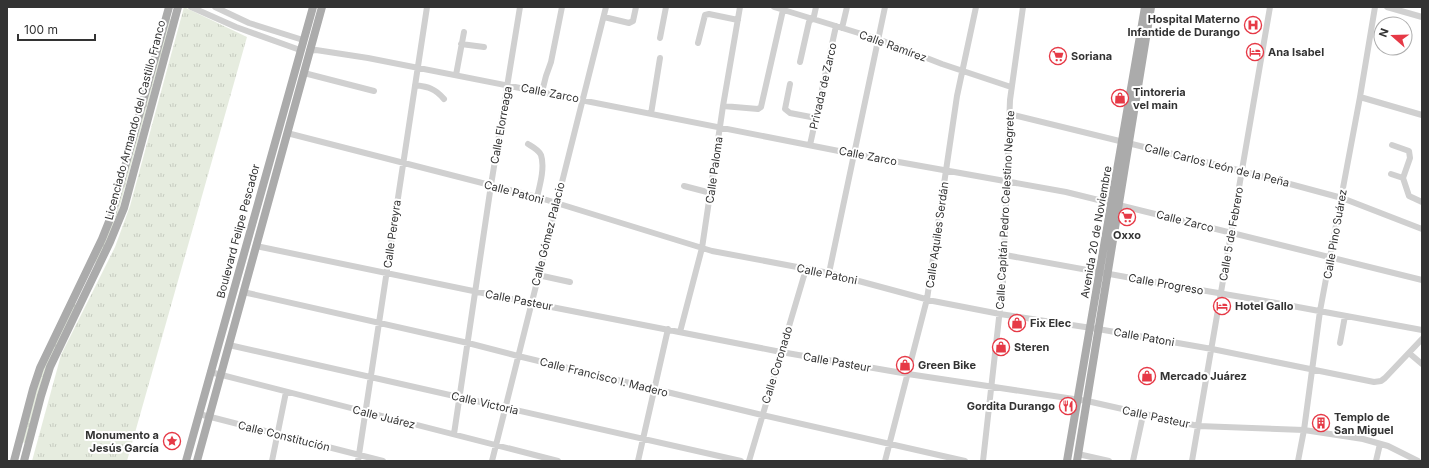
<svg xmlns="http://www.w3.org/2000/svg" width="1429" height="468" font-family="Inter,sans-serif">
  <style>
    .grass { fill: url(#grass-tufts) }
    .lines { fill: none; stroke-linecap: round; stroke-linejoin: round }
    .minor { stroke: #d0d0d0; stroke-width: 6 }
    .major { stroke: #ababab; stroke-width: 8 }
    .labels { text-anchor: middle; stroke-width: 4; stroke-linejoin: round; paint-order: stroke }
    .poi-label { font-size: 11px; font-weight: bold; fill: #333; stroke: #fff; text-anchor: start }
    .street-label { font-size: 11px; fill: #333; stroke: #fff }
  </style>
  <defs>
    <pattern id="grass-tufts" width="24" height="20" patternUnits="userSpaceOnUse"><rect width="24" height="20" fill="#e6ecdf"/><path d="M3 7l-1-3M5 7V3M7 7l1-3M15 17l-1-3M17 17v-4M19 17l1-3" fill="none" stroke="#c6cbc0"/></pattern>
  </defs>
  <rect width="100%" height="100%" fill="#fff"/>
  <!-- grass -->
  <path class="grass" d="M184,7L247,37L127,461H32L61,355L115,247L130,206Z
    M167,18L171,19L115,224L97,263L94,262Z
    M74,303L77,305L25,443L22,442L39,377Z"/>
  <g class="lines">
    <!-- minor -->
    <path class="minor" d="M191,7L236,27L300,50
      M215,7L249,23L303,40
      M774,7L878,39L942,64L1011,87
      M1387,7L1422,17
      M604,17L629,23L633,21L636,7
      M842,28L847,7
      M660,38L666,7
      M698,43L705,15L709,14L738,20
      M461,44L484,47
      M309,51L316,50L368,58L854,154L1066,192L1422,280
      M800,62L809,22L814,16L816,7
      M304,73L374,91
      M456,75L464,32
      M790,84L785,109L790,113L816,118
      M415,85C428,87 435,88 444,99
      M542,92L546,76L551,62L562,7
      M1360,97L1422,115
      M723,106L758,109L761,107L783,10
      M651,114L660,58
      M1009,114L1242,171L1342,198L1422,229
      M287,133L537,197L712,251L829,273L933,301L1000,314L1098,329L1212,349L1374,382L1381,381L1385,378L1422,339
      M528,144C533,147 539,150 541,155C545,167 540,185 537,197
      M810,145L836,26
      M1392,145L1409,151L1410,158L1403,178L1409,196L1422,202
      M1391,174L1403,178
      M684,186L711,193
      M256,246L531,303L781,352L908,374L1087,401L1198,426L1304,430L1363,439L1388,446L1418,461
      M1005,255L1148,281L1265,301L1422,330
      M829,273L885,7
      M538,275L570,282
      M243,292L468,343L518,356L762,415L965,461
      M680,332L702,248L723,106L740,7
      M1340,343L1345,316
      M229,345L741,461
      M1409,353L1422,364
      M210,372L558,461
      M199,414L383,461
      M454,434L491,185L520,7
      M1078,454L1109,461
      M272,461L286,392
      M358,461L427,7
      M492,461L606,7
      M638,461L668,329
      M749,461L806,269
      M885,461L927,299L957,96L976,7
      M983,461L1003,282L1010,100L1023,7
      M1133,461L1143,415
      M1192,461L1270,7
      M1298,461L1304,430L1320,311L1360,97L1375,7
      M1376,461L1380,444"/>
    <!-- major -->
    <path class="major" d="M14,461L33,389L40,368L102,239L112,214L169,7
      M24,461L41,396L50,367L110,242L124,208L178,7
      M186,461L313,7
      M197,461L322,7
      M1067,461L1145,7
      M1077,461L1151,7"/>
  </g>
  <!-- icons -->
  <defs>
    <g id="hospital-ring" transform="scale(0.9)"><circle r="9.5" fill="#fff" stroke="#e63946" stroke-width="1.5"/><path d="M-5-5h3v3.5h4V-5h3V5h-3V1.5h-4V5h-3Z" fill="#e63946"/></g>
    <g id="hotel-ring" transform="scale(0.9)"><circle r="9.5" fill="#fff" stroke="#e63946" stroke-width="1.5"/><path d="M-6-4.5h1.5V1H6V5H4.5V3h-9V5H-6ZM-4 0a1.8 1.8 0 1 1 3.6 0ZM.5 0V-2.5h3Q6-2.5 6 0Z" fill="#e63946"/></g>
    <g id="supermarket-ring" transform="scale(0.9)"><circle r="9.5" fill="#fff" stroke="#e63946" stroke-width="1.5"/><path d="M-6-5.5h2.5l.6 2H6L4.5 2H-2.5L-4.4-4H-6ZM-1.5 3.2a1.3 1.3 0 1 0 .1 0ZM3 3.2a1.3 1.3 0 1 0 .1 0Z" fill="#e63946"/></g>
    <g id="shop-ring" transform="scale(0.9)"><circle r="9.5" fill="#fff" stroke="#e63946" stroke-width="1.5"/><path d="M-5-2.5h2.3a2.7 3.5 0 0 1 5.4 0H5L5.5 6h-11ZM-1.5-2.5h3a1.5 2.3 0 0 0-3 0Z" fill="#e63946"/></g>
    <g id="restaurant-ring" transform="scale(0.9)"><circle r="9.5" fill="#fff" stroke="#e63946" stroke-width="1.5"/><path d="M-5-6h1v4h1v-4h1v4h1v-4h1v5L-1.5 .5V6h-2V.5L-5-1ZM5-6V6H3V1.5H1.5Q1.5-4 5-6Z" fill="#e63946"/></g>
    <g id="building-ring" transform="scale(0.9)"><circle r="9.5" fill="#fff" stroke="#e63946" stroke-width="1.5"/><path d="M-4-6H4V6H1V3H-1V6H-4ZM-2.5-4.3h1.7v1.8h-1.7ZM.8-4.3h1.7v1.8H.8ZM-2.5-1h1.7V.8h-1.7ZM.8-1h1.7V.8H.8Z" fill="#e63946"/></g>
    <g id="sight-ring" transform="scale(0.9)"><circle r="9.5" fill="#fff" stroke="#e63946" stroke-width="1.5"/><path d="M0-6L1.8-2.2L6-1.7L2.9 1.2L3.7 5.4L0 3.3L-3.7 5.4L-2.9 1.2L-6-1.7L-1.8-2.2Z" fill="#e63946"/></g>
  </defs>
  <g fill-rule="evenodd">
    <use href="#hospital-ring" x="1253" y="25"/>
    <use href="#hotel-ring" x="1255" y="52"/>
    <use href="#supermarket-ring" x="1058" y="56"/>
    <use href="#shop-ring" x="1120" y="98"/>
    <use href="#supermarket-ring" x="1127" y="217"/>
    <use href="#hotel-ring" x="1222" y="306"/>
    <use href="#shop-ring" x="1017" y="323"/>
    <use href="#shop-ring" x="1001" y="347"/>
    <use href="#shop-ring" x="905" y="365"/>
    <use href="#shop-ring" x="1147" y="376"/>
    <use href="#restaurant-ring" x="1068" y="406"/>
    <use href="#building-ring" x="1321" y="423"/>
    <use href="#sight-ring" x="172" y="441"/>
  </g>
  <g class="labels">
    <!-- poi labels -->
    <g class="poi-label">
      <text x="1240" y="23" text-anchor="end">Hospital Materno<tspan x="1240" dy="13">Infantide de Durango</tspan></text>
      <text x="1268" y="56">Ana Isabel</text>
      <text x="1071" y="60">Soriana</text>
      <text x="1133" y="96">Tintoreria<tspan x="1133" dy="13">vel main</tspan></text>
      <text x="1127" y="239" text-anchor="middle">Oxxo</text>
      <text x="1235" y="310">Hotel Gallo</text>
      <text x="1030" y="327">Fix Elec</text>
      <text x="1014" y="351">Steren</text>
      <text x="918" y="369">Green Bike</text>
      <text x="1160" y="380">Mercado Juárez</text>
      <text x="1055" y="410" text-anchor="end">Gordita Durango</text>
      <text x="1334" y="421">Templo de<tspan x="1334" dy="13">San Miguel</tspan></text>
      <text x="159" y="439" text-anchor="end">Monumento a<tspan x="159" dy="13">Jesús García</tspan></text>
    </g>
    <!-- street labels -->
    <g class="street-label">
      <text transform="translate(893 46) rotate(20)" y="4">Calle Ramírez</text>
      <text transform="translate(823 86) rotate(-77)" y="4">Privada de Zarco</text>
      <text transform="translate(550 93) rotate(11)" y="4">Calle Zarco</text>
      <text transform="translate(135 120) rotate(-75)" y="4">Licenciado Armando del Castillo Franco</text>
      <text transform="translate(501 125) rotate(-80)" y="4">Calle Elorreaga</text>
      <text transform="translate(868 156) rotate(11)" y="4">Calle Zarco</text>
      <text transform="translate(1217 165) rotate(14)" y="4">Calle Carlos León de la Peña</text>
      <text transform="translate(714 170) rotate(-82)" y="4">Calle Paloma</text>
      <text transform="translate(514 192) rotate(15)" y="4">Calle Patoni</text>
      <text transform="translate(1005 210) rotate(-87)" y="4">Calle Capitán Pedro Celestino Negrete</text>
      <text transform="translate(1185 221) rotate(14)" y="4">Calle Zarco</text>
      <text transform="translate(238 231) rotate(-75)" y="4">Boulevard Felipe Pescador</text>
      <text transform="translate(1096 232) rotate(-80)" y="4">Avenida 20 de Noviembre</text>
      <text transform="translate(392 234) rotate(-82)" y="4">Calle Pereyra</text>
      <text transform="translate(548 234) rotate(-76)" y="4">Calle Gómez Palacio</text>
      <text transform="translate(1231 234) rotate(-80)" y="4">Calle 5 de Febrero</text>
      <text transform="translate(1335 234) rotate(-80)" y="4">Calle Pino Suárez</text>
      <text transform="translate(937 235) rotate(-82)" y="4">Calle Aquiles Serdán</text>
      <text transform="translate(827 274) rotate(12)" y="4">Calle Patoni</text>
      <text transform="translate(1166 284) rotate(10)" y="4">Calle Progreso</text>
      <text transform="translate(519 300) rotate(11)" y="4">Calle Pasteur</text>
      <text transform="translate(1144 337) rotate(10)" y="4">Calle Patoni</text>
      <text transform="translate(837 362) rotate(10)" y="4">Calle Pasteur</text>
      <text transform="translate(777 365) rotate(-73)" y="4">Calle Coronado</text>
      <text transform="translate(604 377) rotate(14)" y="4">Calle Francisco I. Madero</text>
      <text transform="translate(485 403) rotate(13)" y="4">Calle Victoria</text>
      <text transform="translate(384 417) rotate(14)" y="4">Calle Juárez</text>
      <text transform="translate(1156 417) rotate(12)" y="4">Calle Pasteur</text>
      <text transform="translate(284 436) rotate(14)" y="4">Calle Constitución</text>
    </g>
  </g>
  <!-- border -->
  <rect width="1429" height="468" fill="none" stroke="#333333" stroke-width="16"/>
  <!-- north arrow -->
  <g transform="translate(1393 36) rotate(290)"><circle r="19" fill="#ffffff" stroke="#adadad"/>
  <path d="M0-3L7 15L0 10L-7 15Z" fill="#e63946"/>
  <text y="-6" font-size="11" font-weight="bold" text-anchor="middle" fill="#333333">N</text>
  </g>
  <!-- scale -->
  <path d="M18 34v6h77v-6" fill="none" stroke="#333333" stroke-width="2"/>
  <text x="24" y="34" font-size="12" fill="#333333" stroke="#ffffff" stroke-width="3" paint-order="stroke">100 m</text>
</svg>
